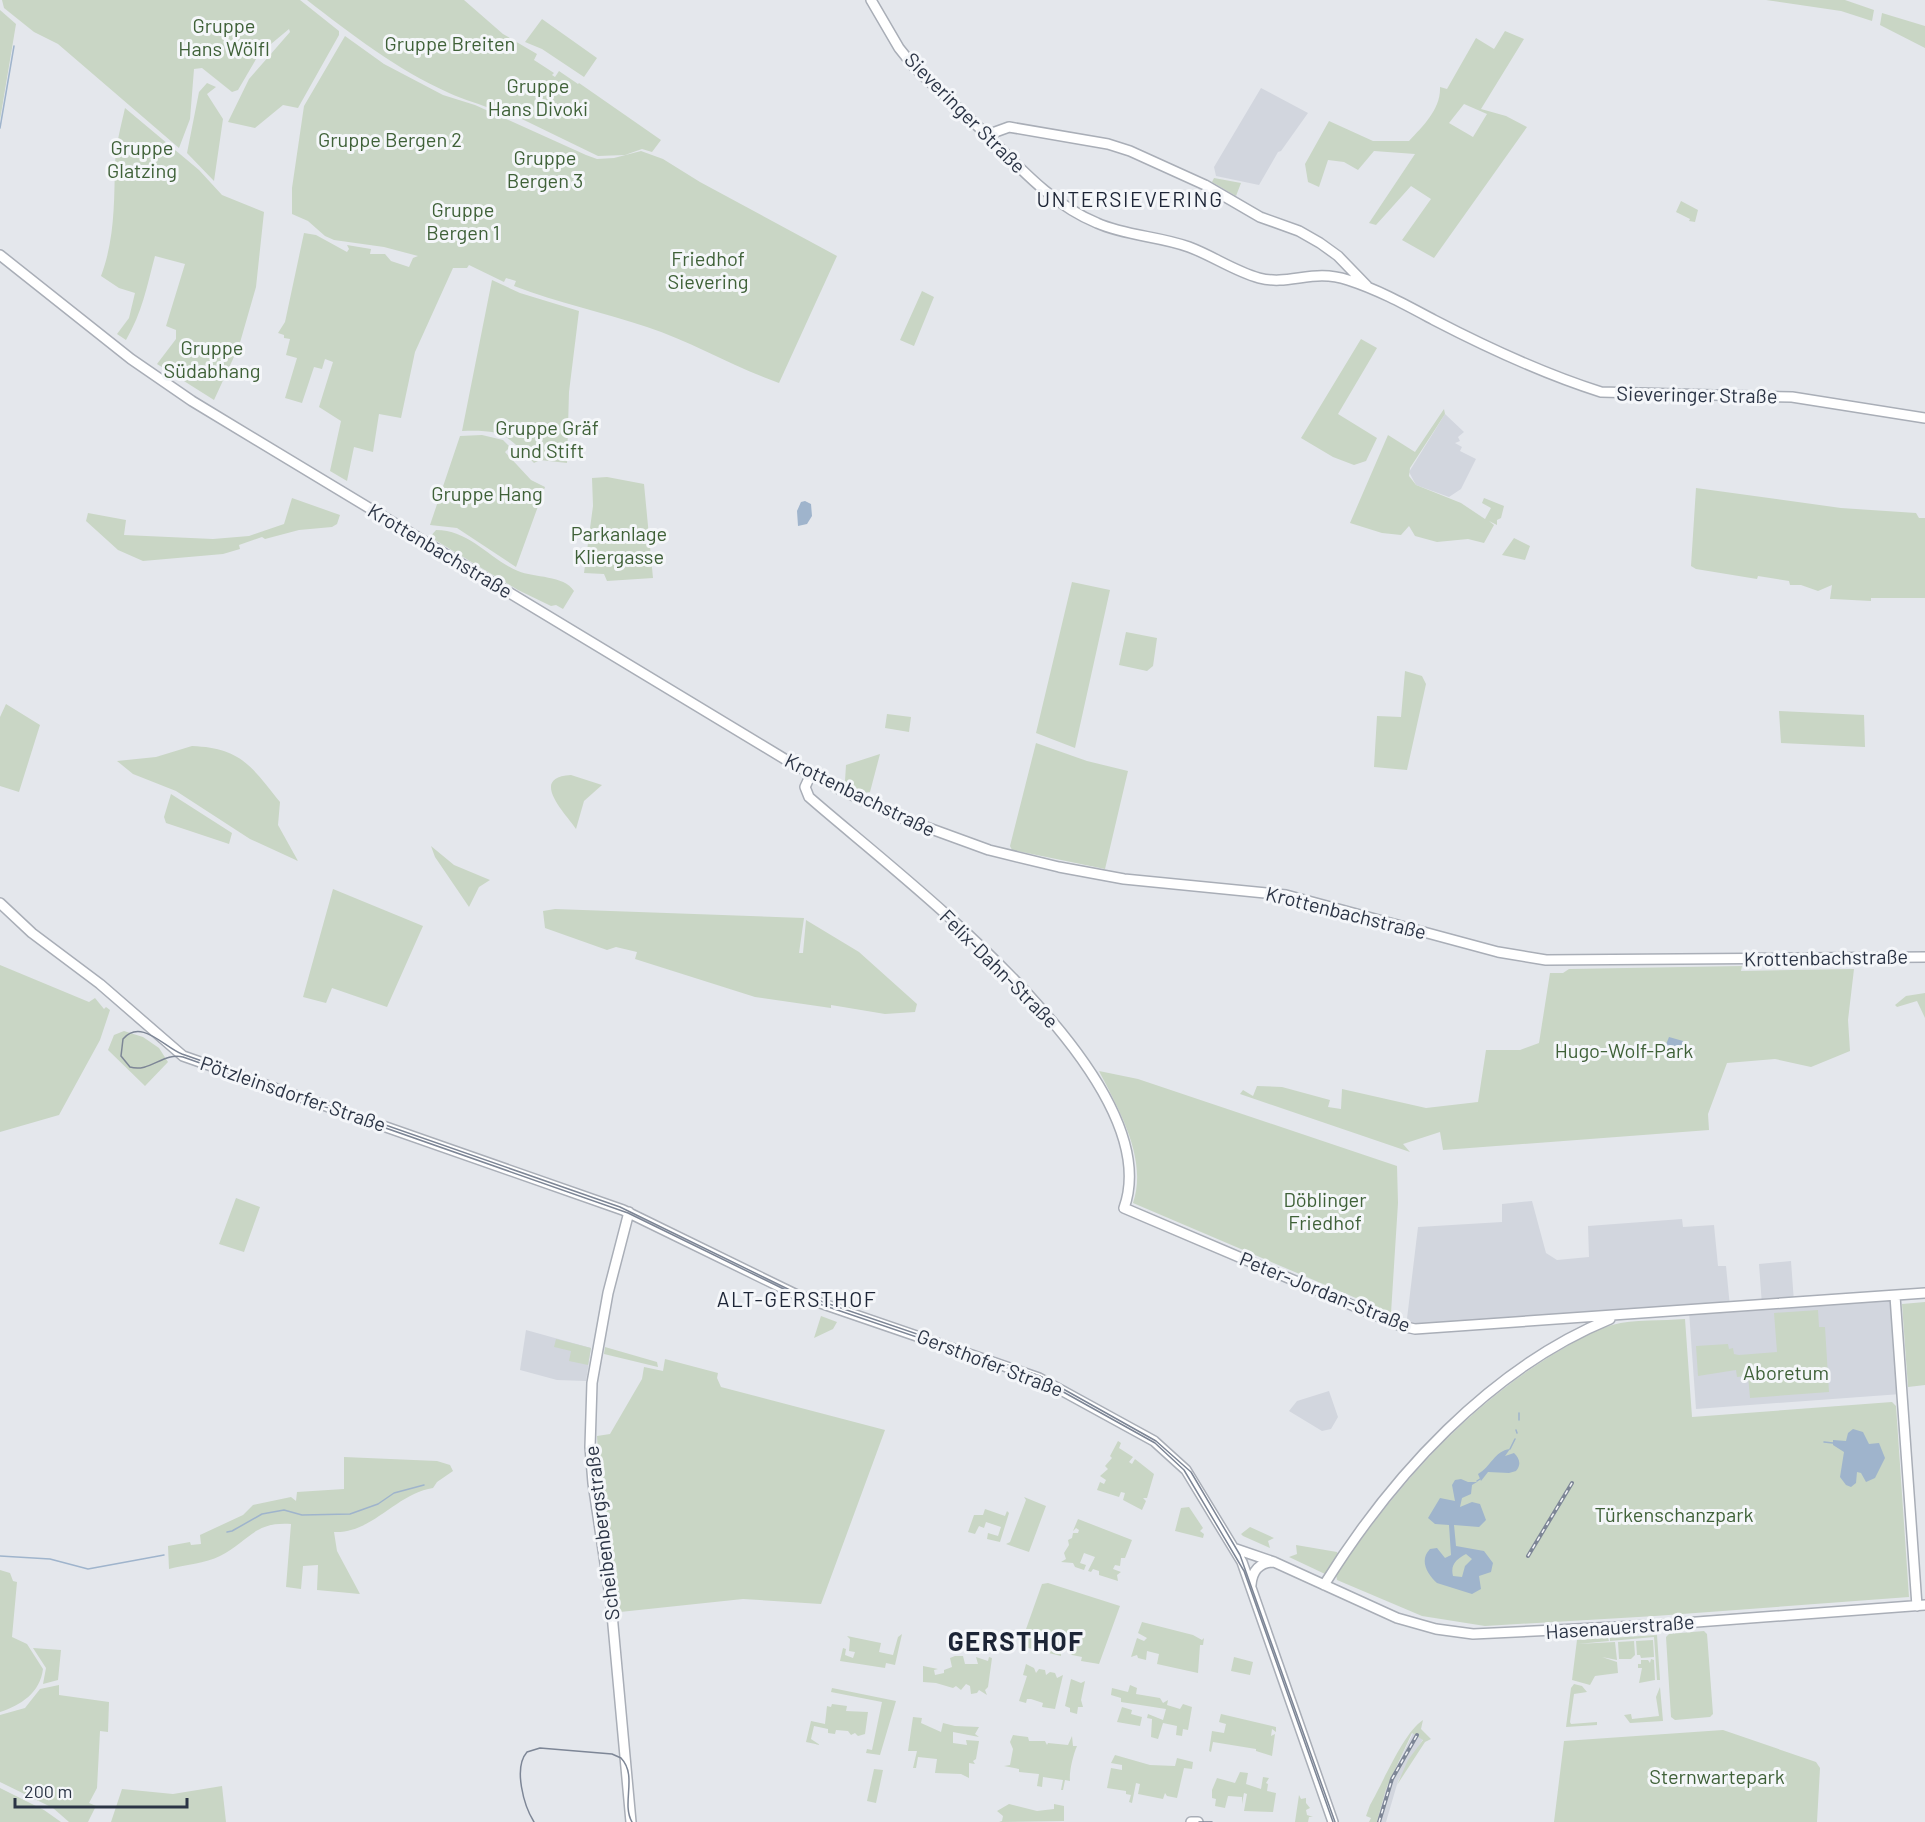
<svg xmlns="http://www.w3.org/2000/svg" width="1925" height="1822" font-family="Barlow,sans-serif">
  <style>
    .built { fill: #d2d6de }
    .green { fill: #c9d6c5; fill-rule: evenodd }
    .water { fill: #9fb4cc; fill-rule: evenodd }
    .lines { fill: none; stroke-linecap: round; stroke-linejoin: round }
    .stream { stroke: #9fb4cc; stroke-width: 1.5 }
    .secondary-casing { stroke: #a9aeb7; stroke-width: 12 }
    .secondary { stroke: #fff; stroke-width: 9 }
    .tram { stroke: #7d8696; stroke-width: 1.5 }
    .rail-casing { stroke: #7d8696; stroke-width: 4 }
    .rail { stroke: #f4f6f9; stroke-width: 1.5; stroke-dasharray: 4.5; stroke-linecap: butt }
    .labels { text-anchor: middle; stroke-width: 6; stroke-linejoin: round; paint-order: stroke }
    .park-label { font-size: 20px; fill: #3f6138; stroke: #f4f6f9 }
    .street-label { font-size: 20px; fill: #2b3445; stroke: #f4f6f9 }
    .neighbourhood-label { font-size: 21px; letter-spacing: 1.5px; fill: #1d2536; stroke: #f4f6f9 }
    .district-label { font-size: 26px; font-weight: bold; letter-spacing: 1.5px; fill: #1d2536; stroke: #f4f6f9 }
  </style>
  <rect width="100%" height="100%" fill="#e4e7ec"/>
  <!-- built -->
  <path class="built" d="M1261,88L1308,113L1281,151L1278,152L1259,185L1216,176L1214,167Z
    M1445,414L1464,432L1458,437L1460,441L1455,443L1462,447L1460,451L1476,459L1461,489L1449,497L1416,485L1409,472Z
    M1532,1201L1546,1253L1557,1260L1589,1257L1588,1226L1682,1219L1683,1227L1714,1225L1718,1266H1726L1730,1307L1762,1305L1759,1264L1791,1261L1794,1302L1895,1296L1901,1394L1696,1409L1689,1311L1406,1327L1418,1227L1502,1222V1204Z
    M526,1330L591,1348L586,1381L557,1380L520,1370Z
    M1329,1391L1338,1417L1331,1429L1322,1431L1289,1411L1297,1401Z
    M1413,1733L1423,1739L1398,1781L1386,1822H1377L1386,1789Z"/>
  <!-- green -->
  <path class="green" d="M2,0H300L339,31V35L298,108L283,105L255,128L228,122L249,79L290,32L289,29L259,54L238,90L232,92L202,68L194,69L190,119L179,148L58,44L34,32L4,8Z
    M307,0H464L503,34L537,54L534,60L554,73L552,75L555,77L559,71L578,84L579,83L661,140L652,152L642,149L625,155L598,156L499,108L496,111C481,104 464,100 449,93C396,69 351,34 307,0Z
    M1766,0H1845L1874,10L1872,21L1841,11Z
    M0,10L16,24L0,120Z
    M1882,13L1925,26V48L1880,25Z
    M542,19L597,58L584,77L542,49L525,42Z
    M1505,31L1524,39L1481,109L1506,116L1527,127L1434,258L1402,240L1431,199L1411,186L1376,225L1369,223L1415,154L1374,151L1358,170L1344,162L1328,160L1319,187L1308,182L1305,164L1329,121L1373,141H1409C1423,126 1441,109 1440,87L1447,89L1476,38L1494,49ZM1464,104L1487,114L1473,137L1449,123Z
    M345,36L384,64L443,95L475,105L586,155L597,159L614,158L641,151L663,159L700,182L837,256L779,383C734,367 692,342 647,327C603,312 558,303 514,286L516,281L506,278L504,282L469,265L467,268H453L415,352L401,418L379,414L373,452L354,447L347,481L330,471L341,421L319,407L333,362L325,359L322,369L314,367L302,403L285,398L297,358L286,355L290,339L284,338V335L278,333L285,322L304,233L316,235L347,252L349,249L347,245L371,249L370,254H385L391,261L409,267L413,258L418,256L384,247L334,240L325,236L308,221L292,214V188L304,106Z
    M207,83L216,87L207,94L223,119L214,181L187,153L199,92Z
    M125,108L199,170L222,195L264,212L256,287L239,346L214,400L157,364L176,339V330L166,326L185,264L155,256C147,286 142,313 126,340L117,334L129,318L135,293L119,288L101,276C115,238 114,203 115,163C116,144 121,126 125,108Z
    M1214,178L1241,183L1236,196L1212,182Z
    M1681,201L1698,210L1695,222L1689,221L1690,219L1676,212Z
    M492,280L520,293L579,311L569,392L567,463L540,460L534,463C506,434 504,430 462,431Z
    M922,291L934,297L914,346L900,340Z
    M1361,339L1377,348L1338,414L1377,438L1366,461L1354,465L1333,457L1301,438Z
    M1444,409L1445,414L1410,468L1409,476L1416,485L1461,503L1485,519L1491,508L1482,503L1484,498L1504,506L1501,518L1497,520V525L1489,521L1494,525L1484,543L1468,539L1437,542L1415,536L1409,526L1401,535L1382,533L1350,523L1388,435L1415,452Z
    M482,435L503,440L510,447L505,452L531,480L545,487L516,567L457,528L430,525L460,436Z
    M607,477L644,484L653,578L607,581L604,574L584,573L593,506L592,478Z
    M1696,488L1841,508L1916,513L1919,518H1925V598H1871V601L1833,599H1830L1832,585L1818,591L1801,585H1790L1789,581L1758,576L1757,579L1696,569L1691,566Z
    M292,498L340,515L337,524L332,527L299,530L265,539L262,537L239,545L240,549L223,554L143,561L118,550L86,521L88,513L126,520L124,535L213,539L249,536L284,524Z
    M436,530C470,530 489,559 518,571C534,578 564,575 574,591L563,609L556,605L551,606L518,590L430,537Z
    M1514,538L1530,546L1525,560L1502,555Z
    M1072,582L1110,590L1075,748L1036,733Z
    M1126,632L1157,638L1153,666L1147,671L1119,665Z
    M1405,671L1422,676L1426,684L1407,770L1374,767L1377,716L1401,717Z
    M6,704L40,725L19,792L0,786V717Z
    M1779,711L1864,715L1865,747L1781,743Z
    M887,714L911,717L909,732L885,728Z
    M1036,743L1087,761L1128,771L1105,869L1012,850L1010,846Z
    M192,746C241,748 251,766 280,802L278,825L298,861L250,839L176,791L133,774L117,761L156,757Z
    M880,754L870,792L863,793L845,781L846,765Z
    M571,775L602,785L584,801L576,829C568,816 527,777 571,775Z
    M171,794L232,833L229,844L166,823L164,817Z
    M431,846L454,865L490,880L479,887L469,907L435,857Z
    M333,889L423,926L387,1007L332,988L326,1003L303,997Z
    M555,909L804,918L799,953H803L806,920L859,952L917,1004L915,1012L885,1014L831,1005V1008L755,997L635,959L637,952L616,947L607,950L545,928L543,911Z
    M0,965L89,1002L95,998L104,1009L106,1007L110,1010L100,1040L59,1115L0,1132Z
    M1742,966L1741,971L1854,969L1848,1020L1850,1051L1811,1067L1775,1059L1727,1063L1708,1114L1709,1130L1443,1150L1440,1132L1403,1144L1410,1152L1240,1094L1243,1090L1253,1096L1257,1086L1282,1087L1330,1100L1328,1107L1341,1109L1342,1089L1426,1108L1478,1102L1486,1050H1520L1539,1043L1550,973H1563L1569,969Z
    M1925,993V1018L1917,1001L1897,1007L1895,1005L1906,996Z
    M124,1031L143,1037L159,1048L168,1062L145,1086L108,1050L114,1035Z
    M1099,1071L1138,1079L1397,1166L1398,1203L1391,1313L1133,1203C1148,1159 1119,1110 1099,1071Z
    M236,1198L260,1207L244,1252L219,1244Z
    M1925,1302V1385L1908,1387L1902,1304Z
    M1818,1310L1819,1327H1825L1829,1392L1750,1398L1748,1376L1737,1377L1736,1370L1698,1376L1696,1346L1728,1344L1729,1349L1733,1348L1734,1354L1739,1355L1777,1352L1774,1313Z
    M821,1316L837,1322L833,1329L814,1338Z
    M1685,1319L1692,1417L1892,1402L1896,1406L1909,1597L1655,1616L1485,1626L1422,1616L1337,1580L1336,1575C1395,1488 1467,1405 1559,1351C1575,1341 1594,1330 1612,1325C1634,1319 1662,1321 1685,1319Z
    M556,1339L591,1348L588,1365L569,1361L571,1351L554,1347Z
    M605,1347L657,1362L658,1367L604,1354Z
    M665,1359L718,1373L717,1378L721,1387L885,1430L821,1604L743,1599L620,1612L606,1510L601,1502L597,1436L610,1434L642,1379L644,1367L663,1371Z
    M1118,1441L1121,1443L1119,1448L1133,1457L1129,1462L1132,1464L1135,1459L1154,1474L1147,1498H1143L1146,1501L1142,1510L1123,1500L1125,1493L1121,1492L1119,1497L1097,1490L1100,1482L1104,1484L1106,1480L1100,1476L1108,1469L1105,1466L1112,1458L1110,1456Z
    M344,1457L437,1461L450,1465L453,1471L437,1482L433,1488C397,1493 372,1534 334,1532L337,1551L360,1594L317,1590L318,1565L303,1566L301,1589L286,1587L291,1524C254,1521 248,1542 220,1556C206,1563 184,1565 169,1569L168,1546L190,1542L191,1545L201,1544L200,1535L243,1515L253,1505L291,1497L296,1501L297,1492L344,1489Z
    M1024,1497L1046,1506L1029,1552L1006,1544L1010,1542L1026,1500Z
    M1189,1507L1203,1528L1200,1531L1204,1534L1203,1538L1175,1531L1181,1508Z
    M985,1509L1005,1516L1007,1511L1009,1513L1000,1542L987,1539L988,1533L998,1536L1001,1527L986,1522L984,1528L979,1526L975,1534L968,1532L974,1515H983Z
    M1078,1519L1132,1540L1125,1558H1121L1120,1566L1115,1565L1113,1569L1121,1572L1117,1575L1118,1581L1099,1575V1571L1093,1569L1091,1572L1088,1571L1095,1557L1084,1553L1080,1563L1086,1565L1084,1570L1075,1567L1073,1563L1061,1562L1066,1559L1064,1553L1069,1545L1068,1540L1072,1538L1073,1533H1078L1079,1530L1076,1528L1073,1531Z
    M1250,1527L1274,1538L1268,1541L1270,1548L1243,1536L1241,1534Z
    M1296,1545L1337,1552L1338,1554L1325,1574L1289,1557L1297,1554Z
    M0,1570L10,1573L13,1581L17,1582L12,1637L27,1644L43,1669C40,1693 21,1705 0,1712Z
    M1048,1583L1120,1606L1099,1664L1081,1661L1082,1657L1072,1655L1066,1648L1061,1650V1656L1020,1646L1042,1584Z
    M1812,1608V1609L1660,1620L1659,1619Z
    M1142,1622L1193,1635L1202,1640L1204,1638L1203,1645H1200L1198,1673L1157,1664L1159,1654L1147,1651L1146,1660L1138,1658L1137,1655L1131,1657L1137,1638L1144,1641L1147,1638L1138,1633Z
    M1656,1629V1632L1574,1638L1577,1634Z
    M1704,1631L1707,1634L1713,1714L1710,1717L1675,1720L1671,1717L1666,1637L1669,1634Z
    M902,1634L895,1665L886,1663L885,1668L840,1661L843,1648L846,1649L845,1655L853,1658L855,1652L849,1651L850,1639L847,1636L881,1643L879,1652L893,1655L898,1637Z
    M1657,1635L1660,1680H1657L1654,1637L1610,1641V1638Z
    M1608,1638L1609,1641L1578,1644L1615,1642L1617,1660L1602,1657L1617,1662L1618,1673L1595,1676L1590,1685L1572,1680L1577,1640Z
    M1653,1640L1654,1657L1641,1658L1640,1655H1637L1636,1641Z
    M1634,1641L1635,1655L1631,1659H1619L1618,1642Z
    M33,1648L61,1650L58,1680L43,1684L46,1668Z
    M955,1656H963L965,1664H978L976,1657L988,1661L989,1657L992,1658L988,1687L985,1690L987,1695L979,1690L977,1693L971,1694L970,1686L966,1684L961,1690L956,1686L953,1688L936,1683L923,1682V1666L938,1669L934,1670L935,1675L944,1673V1670L952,1667L950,1658Z
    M1234,1657L1253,1662L1250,1675L1231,1671Z
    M1651,1659L1654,1660L1655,1680L1639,1683L1642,1668H1638V1664H1641V1660H1648L1650,1663Z
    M1026,1664L1034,1668L1036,1673L1039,1669L1045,1670L1046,1675L1050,1672L1055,1673L1057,1678L1063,1675L1055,1709L1042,1707L1043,1703L1031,1699H1027L1026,1703L1019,1701L1027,1676L1023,1675Z
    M1071,1679L1081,1683L1085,1681L1081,1700L1083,1707H1078L1077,1714L1070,1712V1708L1065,1706Z
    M1574,1684L1582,1686L1587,1692L1574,1694L1570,1722L1571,1724L1597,1722V1725L1566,1727L1571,1688Z
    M59,1685V1695L109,1702L108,1732L100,1731L97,1788L89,1803L96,1806L88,1822H69L53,1808L0,1782V1715L25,1708L40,1689Z
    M1130,1685L1137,1688L1136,1694L1160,1698L1163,1703L1168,1700L1167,1705L1180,1709L1183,1704L1192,1707L1188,1730L1183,1729L1182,1736L1176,1735L1177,1726L1163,1723L1158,1739L1151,1737L1152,1719L1147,1718L1148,1714L1163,1720L1166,1709L1121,1702V1698L1111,1695L1112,1688L1128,1692Z
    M1660,1687L1663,1721L1630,1723L1624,1715L1631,1714L1632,1719L1659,1716L1656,1697Z
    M832,1688L896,1701L880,1755L866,1753L867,1749L872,1750L882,1702L831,1692Z
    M832,1704L847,1706L846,1711L868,1712L865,1734L858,1736L855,1733L851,1735L848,1731L836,1730L835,1734L828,1733V1729L814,1726L811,1739L820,1745L806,1742L811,1721L825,1724L827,1706L831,1707Z
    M1122,1707L1132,1710L1131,1714L1142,1717L1140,1726L1117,1722Z
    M1221,1714L1276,1727V1732L1272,1729L1271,1736L1275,1734L1272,1756L1256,1751V1749L1213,1742L1211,1752L1209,1751L1212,1731L1224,1733L1226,1724L1219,1722Z
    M913,1717L922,1718L921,1723L941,1732L943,1723L955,1726L979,1727L975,1734L979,1737L953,1732V1743L967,1745L966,1740L979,1741L976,1759L973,1761L975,1764L969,1763V1778L961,1774L935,1773L937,1759L918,1757L916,1768H913L917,1751H908Z
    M1423,1720L1421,1729L1431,1739L1425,1742L1397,1785L1408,1760L1423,1740L1412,1733L1386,1789L1377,1822H1369L1371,1818L1366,1816L1370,1805C1383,1783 1403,1733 1423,1720Z
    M1723,1730L1816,1762L1820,1768L1817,1822H1554L1564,1741Z
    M1013,1735L1028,1737L1029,1741H1045L1047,1745L1048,1743L1068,1745L1072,1736L1073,1746H1077C1073,1755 1069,1772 1070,1781L1065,1780L1063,1790H1061L1063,1780L1043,1777L1042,1787L1037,1786L1039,1774L1019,1772V1769L1004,1766L1010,1765L1013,1749L1010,1742Z
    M1115,1755L1150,1765L1175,1766L1177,1758L1193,1762L1192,1769L1184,1768L1177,1798L1167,1796L1165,1793L1163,1799L1138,1794L1140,1784L1136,1783L1132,1803L1129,1802L1131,1795L1126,1794V1791L1107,1788L1111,1768L1122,1770V1765L1111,1763Z
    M874,1769L883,1770L876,1803L867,1801Z
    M1240,1772L1248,1773L1246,1784L1261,1789L1263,1777L1269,1778L1266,1783L1268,1784L1267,1791L1276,1793L1273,1812L1244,1811L1247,1794L1244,1793L1242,1804V1797L1228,1796L1225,1808L1215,1806L1216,1799L1212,1798V1790L1217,1778L1235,1783Z
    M222,1786L226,1822H111L122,1789L173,1794Z
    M0,1788L44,1810L61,1822H0Z
    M1299,1795L1301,1799L1306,1798V1803L1310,1808L1306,1810L1307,1815L1313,1817H1309L1308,1822H1295Z
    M1009,1804L1037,1811L1054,1809V1804L1064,1806V1821L999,1822L1002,1821L1003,1816L997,1811Z"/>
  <!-- water -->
  <path class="water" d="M805,501L811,504L812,516L807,524L798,526L797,511L801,502Z
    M1669,1037L1683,1041L1686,1046L1683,1053L1676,1054L1665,1047Z
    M1853,1429L1863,1432L1869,1444L1879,1443L1885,1458L1875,1478L1866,1482L1861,1473L1857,1472L1856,1483L1851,1487L1846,1485L1840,1477L1844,1452L1833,1445V1440L1846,1441L1848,1433Z
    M1510,1449L1505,1456L1514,1453C1519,1458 1522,1464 1516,1471L1509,1473L1488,1472L1481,1481L1478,1474C1491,1467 1494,1451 1510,1449Z
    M1461,1479L1468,1482H1477L1472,1485L1471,1494L1462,1498L1460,1507L1472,1502L1480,1504L1486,1520L1479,1527L1454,1525L1456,1546L1484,1551L1493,1563L1491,1572L1479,1576L1481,1589L1472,1594L1437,1583C1427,1574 1419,1560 1430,1549L1437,1548L1445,1558L1451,1555L1449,1525L1435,1524L1428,1518L1440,1498L1455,1501L1452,1485L1455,1480ZM1466,1554L1472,1559L1465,1566L1462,1577L1453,1576C1450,1564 1457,1559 1466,1554Z"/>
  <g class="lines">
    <!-- stream -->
    <path class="stream" d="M0,128L14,46
      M1519,1420V1413
      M1516,1430L1517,1433
      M1824,1442L1833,1443
      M1510,1449L1515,1439
      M1477,1481L1480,1479
      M227,1532L232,1531L262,1514L284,1510L302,1515L350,1514L378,1504L394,1493L424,1485
      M0,1556L50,1559L88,1569L164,1555"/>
    <!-- secondary casing -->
    <g class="secondary-casing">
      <path id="secondary" d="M871,0L899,48L915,68C939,91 964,113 988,136C1021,169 1053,205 1097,223C1126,236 1159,236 1189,247C1213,256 1234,271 1259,278C1290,286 1313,268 1348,280C1379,290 1406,305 1434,320C1488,348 1544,374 1601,392L1792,397L1925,418
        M987,135L1009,127L1108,144L1130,151L1205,185L1260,217L1299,231L1320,243L1338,256L1367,286
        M0,255L131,359L192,401L788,761L841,790L904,819L989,850L1059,867L1124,879L1286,895L1498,952L1546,960L1925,957
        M811,774L805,787L809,797C895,873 1171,1077 1124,1208L1401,1326L1415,1329L1925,1293
        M0,903L32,933L100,984L183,1056L623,1210L797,1295L1039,1378L1154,1441L1186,1470L1242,1562L1333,1822
        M629,1212L608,1293L598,1349L592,1383L590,1447L593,1483L611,1603L631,1822
        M1895,1296L1917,1606
        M1236,1549L1274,1562L1397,1618L1436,1629L1473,1634L1657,1625L1925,1605
        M1251,1585C1252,1571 1260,1562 1274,1562
        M1324,1585C1391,1477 1490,1368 1610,1319
        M1191,1822H1198"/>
    </g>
    <!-- secondary -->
    <use href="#secondary" class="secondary"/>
    <!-- tram -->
    <path class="tram" d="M534,1822C524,1806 513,1768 527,1752L540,1748L612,1754L621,1758C638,1776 621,1803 632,1822
      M1199,1822H1212
      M1333,1822L1244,1571L1184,1470L1155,1443L1040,1379L802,1298L628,1213L183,1057C163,1052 150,1073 130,1067L121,1056L123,1039C141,1018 164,1047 182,1054L620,1207L794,1292L1040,1376L1156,1441L1191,1472L1240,1555L1335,1822"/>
    <!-- rail casing -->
    <g class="rail-casing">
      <path id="rail" d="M1528,1556L1572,1483
        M1379,1822L1392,1779L1417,1735"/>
    </g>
    <!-- rail -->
    <use href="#rail" class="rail"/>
  </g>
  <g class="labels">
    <!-- park labels -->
    <g class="park-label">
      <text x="224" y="33">Gruppe<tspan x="224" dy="23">Hans Wölfl</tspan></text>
      <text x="450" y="51">Gruppe Breiten</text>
      <text x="538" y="93">Gruppe<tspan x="538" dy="23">Hans Divoki</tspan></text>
      <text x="390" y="147">Gruppe Bergen 2</text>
      <text x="142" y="155">Gruppe<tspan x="142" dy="23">Glatzing</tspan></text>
      <text x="545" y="165">Gruppe<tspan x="545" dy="23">Bergen 3</tspan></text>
      <text x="463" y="217">Gruppe<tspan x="463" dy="23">Bergen 1</tspan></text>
      <text x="708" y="266">Friedhof<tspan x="708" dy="23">Sievering</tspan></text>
      <text x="212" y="355">Gruppe<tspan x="212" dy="23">Südabhang</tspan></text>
      <text x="547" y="435">Gruppe Gräf<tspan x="547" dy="23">und Stift</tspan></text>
      <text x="487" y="501">Gruppe Hang</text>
      <text x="619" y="541">Parkanlage<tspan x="619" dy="23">Kliergasse</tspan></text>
      <text x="1624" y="1058">Hugo-Wolf-Park</text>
      <text x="1325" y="1207">Döblinger<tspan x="1325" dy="23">Friedhof</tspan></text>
      <text x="1786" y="1380">Aboretum</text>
      <text x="1674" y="1522">Türkenschanzpark</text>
      <text x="1717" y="1784">Sternwartepark</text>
    </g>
    <!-- street labels -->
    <g class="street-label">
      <text transform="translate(965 113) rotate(45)" y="7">Sieveringer Straße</text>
      <text transform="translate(1697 395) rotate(1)" y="7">Sieveringer Straße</text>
      <text transform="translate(440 551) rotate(31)" y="7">Krottenbachstraße</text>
      <text transform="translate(860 795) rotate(26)" y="7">Krottenbachstraße</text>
      <text transform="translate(1346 913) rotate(14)" y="7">Krottenbachstraße</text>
      <text transform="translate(1826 958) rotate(-1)" y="7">Krottenbachstraße</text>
      <text transform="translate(999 969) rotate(45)" y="7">Felix-Dahn-Straße</text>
      <text transform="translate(293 1094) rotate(19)" y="7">Pötzleinsdorfer Straße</text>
      <text transform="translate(1325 1292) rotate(22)" y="7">Peter-Jordan-Straße</text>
      <text transform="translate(990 1363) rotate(21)" y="7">Gersthofer Straße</text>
      <text transform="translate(602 1533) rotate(-97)" y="7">Scheibenbergstraße</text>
      <text transform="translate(1620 1627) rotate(-4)" y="7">Hasenauerstraße</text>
    </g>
    <!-- neighbourhood labels -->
    <g class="neighbourhood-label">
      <text x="1130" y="207">UNTERSIEVERING</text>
      <text x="797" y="1307">ALT-GERSTHOF</text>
    </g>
    <!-- district labels -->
    <g class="district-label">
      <text x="1016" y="1651">GERSTHOF</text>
    </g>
  </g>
  <!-- scale -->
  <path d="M15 1798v9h172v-9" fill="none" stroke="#2b3445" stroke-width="3"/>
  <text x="24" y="1798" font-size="18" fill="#2b3445" stroke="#f4f6f9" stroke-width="4.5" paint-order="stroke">200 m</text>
</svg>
